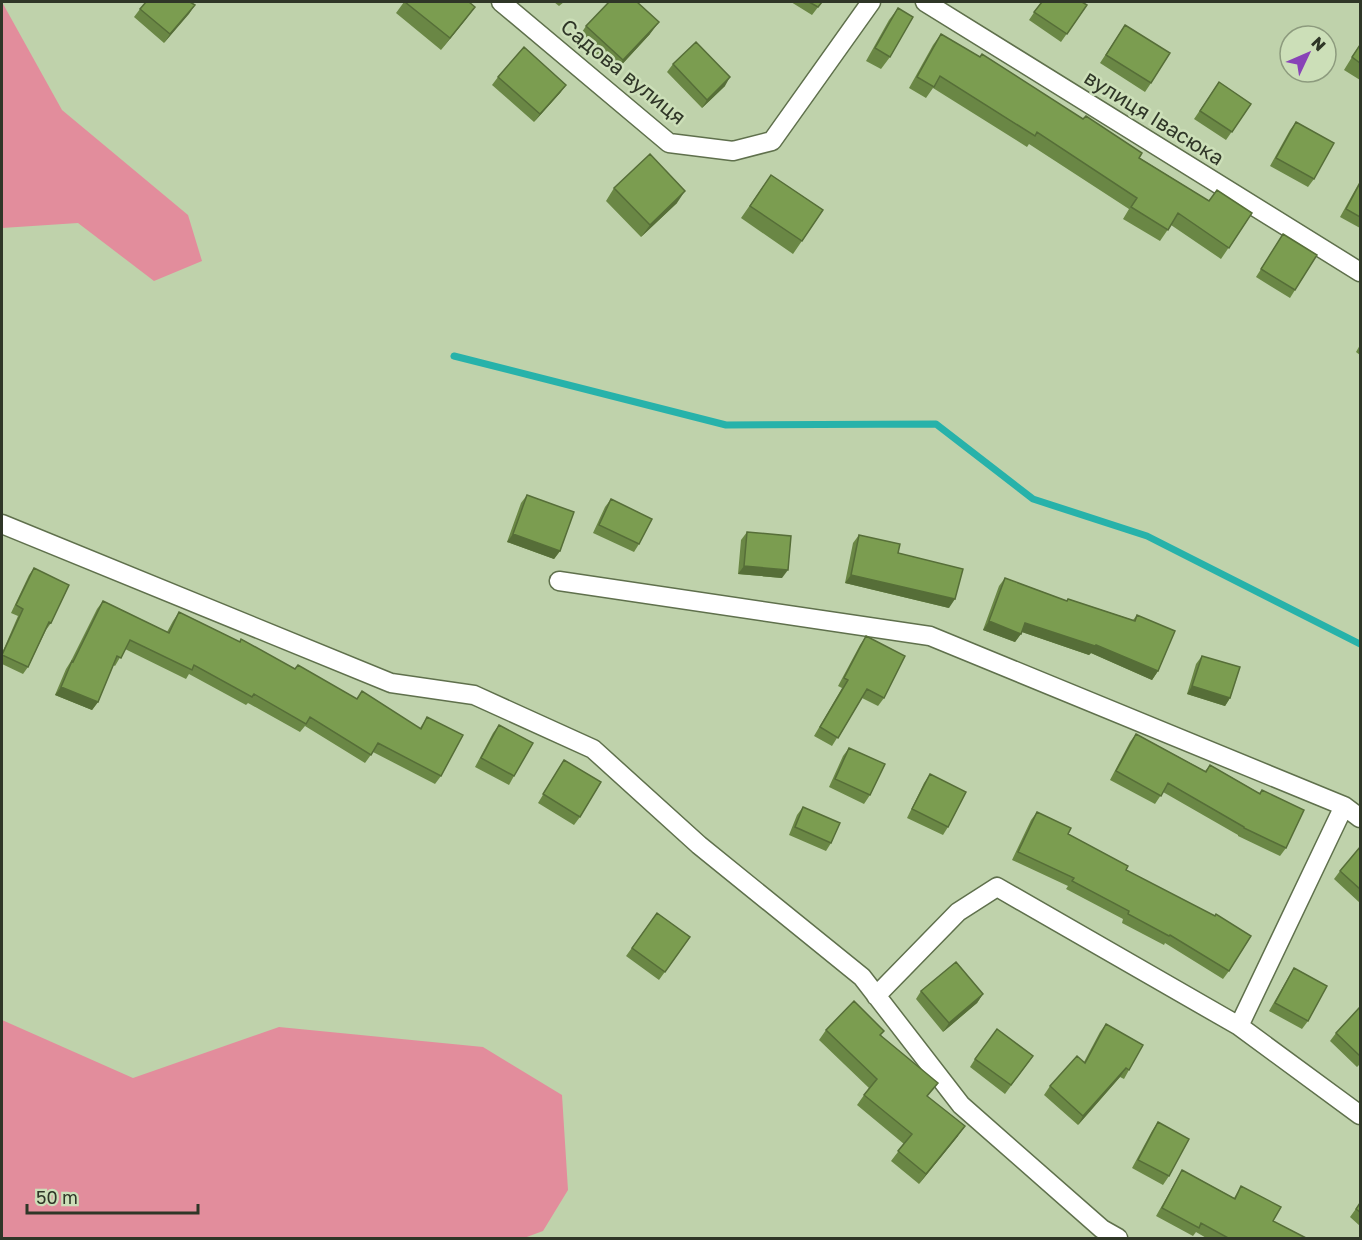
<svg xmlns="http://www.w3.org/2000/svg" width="1362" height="1240" font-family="'Golos Text',sans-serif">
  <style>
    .green { fill: #e28d9c }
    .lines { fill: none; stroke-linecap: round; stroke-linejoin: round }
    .stream { stroke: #27b2aa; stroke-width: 7 }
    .street-casing { stroke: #5f704c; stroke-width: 21 }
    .street { stroke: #fff; stroke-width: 18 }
    .wall { fill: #6a8745 }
    .shaded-wall { fill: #566e38 }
    .building { fill: #7b9d50; stroke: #566e38; stroke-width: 1.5 }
    .labels { text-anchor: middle; stroke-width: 5; stroke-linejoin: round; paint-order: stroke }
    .street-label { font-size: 21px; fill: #2f3627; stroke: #ccdfb8 }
  </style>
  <rect width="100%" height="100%" fill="#bfd2ab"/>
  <!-- green -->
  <path class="green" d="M2,2L62,110L188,215L202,261L154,281L78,223L2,228Z
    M2,1020L133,1078L279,1027L483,1047L562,1095L568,1190L543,1231L524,1238H2Z"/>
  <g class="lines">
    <!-- stream -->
    <path class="stream" d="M454,356L726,425L936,424L1033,499L1147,536L1360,644"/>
    <!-- street casing -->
    <g class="street-casing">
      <path id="street" d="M501,2L669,143L733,151L772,141L871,2
        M925,2L1360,272
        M2,524L391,683L474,695L593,749L699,845L862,977L961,1105L1102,1229L1118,1238
        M559,581L930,636L1344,806L1360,818
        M876,996L958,912L997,887L1239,1026L1360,1115
        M1239,1026L1344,806"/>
    </g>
    <!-- street -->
    <use href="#street" class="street"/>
  </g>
  <!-- wall -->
  <path class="wall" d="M404,2H469L466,19L441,50L396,13Z
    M554,2H564L559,6Z
    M791,2H822L812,15Z
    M1041,2L1087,5L1061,42L1029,20Z
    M195,5L164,43L134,17L140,9Z
    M898,8L890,57L881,69L866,61L889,20Z
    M1125,25L1151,83L1145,92L1100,63Z
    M586,26L650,34L615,72L578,38Z
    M941,34L1209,201L1252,213L1221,259L1171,225L1160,241L1123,219L1129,209L1029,144L1027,147L933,88L926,98L909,88L933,45Z
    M1360,44V80L1344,70Z
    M673,64L725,86L702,108L667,72Z
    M498,77L566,85L560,93L534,122L492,85Z
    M1219,82L1251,104L1226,140L1194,119Z
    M1296,122L1314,179L1308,187L1270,166L1290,130Z
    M771,175L823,210L793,254L741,218Z
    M1360,181V228L1340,217Z
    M614,188L677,203L641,237L606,201Z
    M1283,234L1295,290L1290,298L1256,277Z
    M1360,345V355L1356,352Z
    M527,495L560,551L554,559L507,542L521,503Z
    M611,499L639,544L634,552L593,533L605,507Z
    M747,532L782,578L738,574L741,540Z
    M859,535L898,553L949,608L845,583L853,543Z
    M34,568L51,623L46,630L28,667L23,674L2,664V653L18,616L11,613L29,575Z
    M1005,578L1067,601L1068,599L1133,620L1137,615L1158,671L1152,680L1091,653L1089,655L1022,632L1015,642L983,630L999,586Z
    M103,601L167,632L173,621L179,612L356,699L420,728L427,717L441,776L435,784L373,752L365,763L305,726L300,732L248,703L246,705L189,674L186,679L125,649L115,666L113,665L98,702L92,710L55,695L66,669L71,661L97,609Z
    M866,636L884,698L878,706L862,698L832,746L814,736L842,688L838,686L860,645Z
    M1202,656L1230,698L1225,706L1187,694L1196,664Z
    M499,725L514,776L509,785L475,767L493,733Z
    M1136,734L1205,771L1210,765L1259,793L1262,790L1286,848L1280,856L1238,836V835L1163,792L1155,804L1110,780L1130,742Z
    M849,748L870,795L864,804L829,787L843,756Z
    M564,760L580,817L574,825L538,803Z
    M930,774L948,827L943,835L907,818L924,783Z
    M803,807L831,843L826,851L789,835L797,815Z
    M1037,812L1068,834L1126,870L1229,971L1223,979L1165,943L1164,945L1122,923L1123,919L1066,889L1068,886L1012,860L1031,820Z
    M1360,847V903L1334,879L1340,871Z
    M657,913L690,937L659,980L626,956Z
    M1294,968L1308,1021L1302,1029L1269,1011L1289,976Z
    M921,991L983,994L977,1003L943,1032L916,999Z
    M1360,1007V1064L1357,1067L1330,1041L1336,1033Z
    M1106,1024L1129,1070L1124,1079L1120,1077L1078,1125L1044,1095L1050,1086L1084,1062L1100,1032Z
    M826,1030L881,1035L958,1136L919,1184L891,1161L904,1144L857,1105L869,1088L819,1040Z
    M1033,1056L1005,1094L970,1067L975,1059Z
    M1158,1122L1169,1176L1163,1185L1132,1168L1152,1131Z
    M1182,1170L1234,1198L1241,1186L1273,1221L1308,1239H1208L1196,1232L1193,1236L1156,1216L1177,1179Z
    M1360,1203V1226L1350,1217Z"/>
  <!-- shaded-wall -->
  <path class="shaded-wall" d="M195,5L189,14L164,43L170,34Z
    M475,7L466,19L441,50L450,38Z
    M659,22L650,34L615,72L623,60Z
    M730,77L725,86L702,108L707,100Z
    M566,85L560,93L534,122L540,114Z
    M685,191L677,203L641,237L650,225Z
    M513,534L560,551L554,559L507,542Z
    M744,566L788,570L782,578L738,574Z
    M851,575L955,599L949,608L845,583Z
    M989,621L1021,634L1015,642L983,630Z
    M1025,623L1096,645L1158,671L1152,680L1091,653L1089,655L1019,631Z
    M1192,686L1230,698L1225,706L1187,694Z
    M61,687L98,702L92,710L55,695Z
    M983,994L977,1003L943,1032L949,1023Z
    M1126,1068L1120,1077L1078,1125L1083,1116Z
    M965,1126L958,1136L919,1184L926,1174Z"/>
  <!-- building -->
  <path class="building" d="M146,2H190L195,5L170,34L140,9Z
    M405,2H469L475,7L450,38Z
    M609,2H637L659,22L623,60L586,26Z
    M809,2H822L818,7Z
    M1042,2H1082L1087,5L1067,34L1034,12Z
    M898,8L913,17L890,57L875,48Z
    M1125,25L1170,53L1151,83L1106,55Z
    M941,34L980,57L982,54L1083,119L1086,116L1142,153L1139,158L1209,201L1217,190L1252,213L1229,248L1178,213L1168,230L1131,207L1137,198L1037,132L1035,136L940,76L934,87L917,77Z
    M696,42L730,77L707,100L673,64Z
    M1360,45V63L1352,57Z
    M524,47L566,85L540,114L498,77Z
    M1219,82L1251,104L1232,132L1200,111Z
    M1296,122L1334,143L1314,179L1276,158Z
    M650,154L685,191L650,225L614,188Z
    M771,175L823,210L802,241L750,206Z
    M1360,183V217L1346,209Z
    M1283,234L1317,255L1295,290L1261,269Z
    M527,495L574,512L560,551L513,534Z
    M611,499L652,519L639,544L599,525Z
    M747,532L791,536L788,570L744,566Z
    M859,535L900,544L898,553L963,569L955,599L851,575Z
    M34,568L69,585L51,623L49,622L28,667L2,655L23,609L16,605Z
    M1005,578L1067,601L1068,599L1135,621L1137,615L1175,631L1158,671L1096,645L1095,646L1025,623L1021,634L989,621Z
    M103,601L169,633L179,612L240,642L241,639L295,669L298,665L357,699L362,691L421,729L427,717L463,735L441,776L378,743L371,755L310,717L306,724L254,694L252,697L194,665L192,670L130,640L121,658L117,656L98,702L61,687L72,661L73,662Z
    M866,636L905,656L884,698L867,689L838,738L820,727L848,680L844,678Z
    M1202,656L1240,667L1230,698L1192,686Z
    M499,725L533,743L514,776L481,758Z
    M1136,734L1206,772L1210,765L1260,794L1262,790L1304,810L1286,848L1244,828V827L1168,783L1161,796L1116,771Z
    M849,748L885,764L870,795L835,779Z
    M564,760L601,782L580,817L543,794Z
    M930,774L966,792L948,827L912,809Z
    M803,807L840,823L831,843L795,827Z
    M1037,812L1071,828L1068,834L1128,866L1126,870L1215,916L1216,914L1251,936L1229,971L1170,935L1169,936L1128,914L1129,911L1072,881L1074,878L1018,852Z
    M1360,847V889L1340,871Z
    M657,913L690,937L665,972L632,948Z
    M956,962L983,994L949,1023L921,991Z
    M1294,968L1327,986L1308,1021L1275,1003Z
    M854,1001L884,1031L880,1035L938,1083L927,1096L965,1126L926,1174L898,1151L912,1134L864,1095L877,1079L826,1030Z
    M1360,1007V1056L1336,1033Z
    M1106,1024L1143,1045L1129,1070L1126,1068L1083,1116L1050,1086L1077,1056L1085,1063Z
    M997,1029L1033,1056L1011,1085L975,1059Z
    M1158,1122L1189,1139L1169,1176L1138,1160Z
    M1182,1170L1235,1199L1241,1186L1281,1207L1273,1221L1308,1239H1230L1201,1223L1199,1228L1162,1208Z
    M1360,1203V1212L1356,1209Z"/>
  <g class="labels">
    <!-- street labels -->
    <g class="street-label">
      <text transform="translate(623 72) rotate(39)" y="7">Садова вулиця</text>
      <text transform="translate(1154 118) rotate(32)" y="7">вулиця Івасюка</text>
    </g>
  </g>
  <!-- border -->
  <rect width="1362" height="1240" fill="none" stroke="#2f3627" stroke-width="6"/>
  <!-- north arrow -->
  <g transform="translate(1308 54) rotate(46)"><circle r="28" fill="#ccdfb8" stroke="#8d9b7e" stroke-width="1.5"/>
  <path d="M0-4.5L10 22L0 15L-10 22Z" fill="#8843b7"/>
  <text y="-9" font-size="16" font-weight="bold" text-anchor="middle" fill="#2f3627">N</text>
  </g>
  <!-- scale -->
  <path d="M27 1204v9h171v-9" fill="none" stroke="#2f3627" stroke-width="3"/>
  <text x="36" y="1204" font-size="18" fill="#2f3627" stroke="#ccdfb8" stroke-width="4.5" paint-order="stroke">50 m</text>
</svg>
